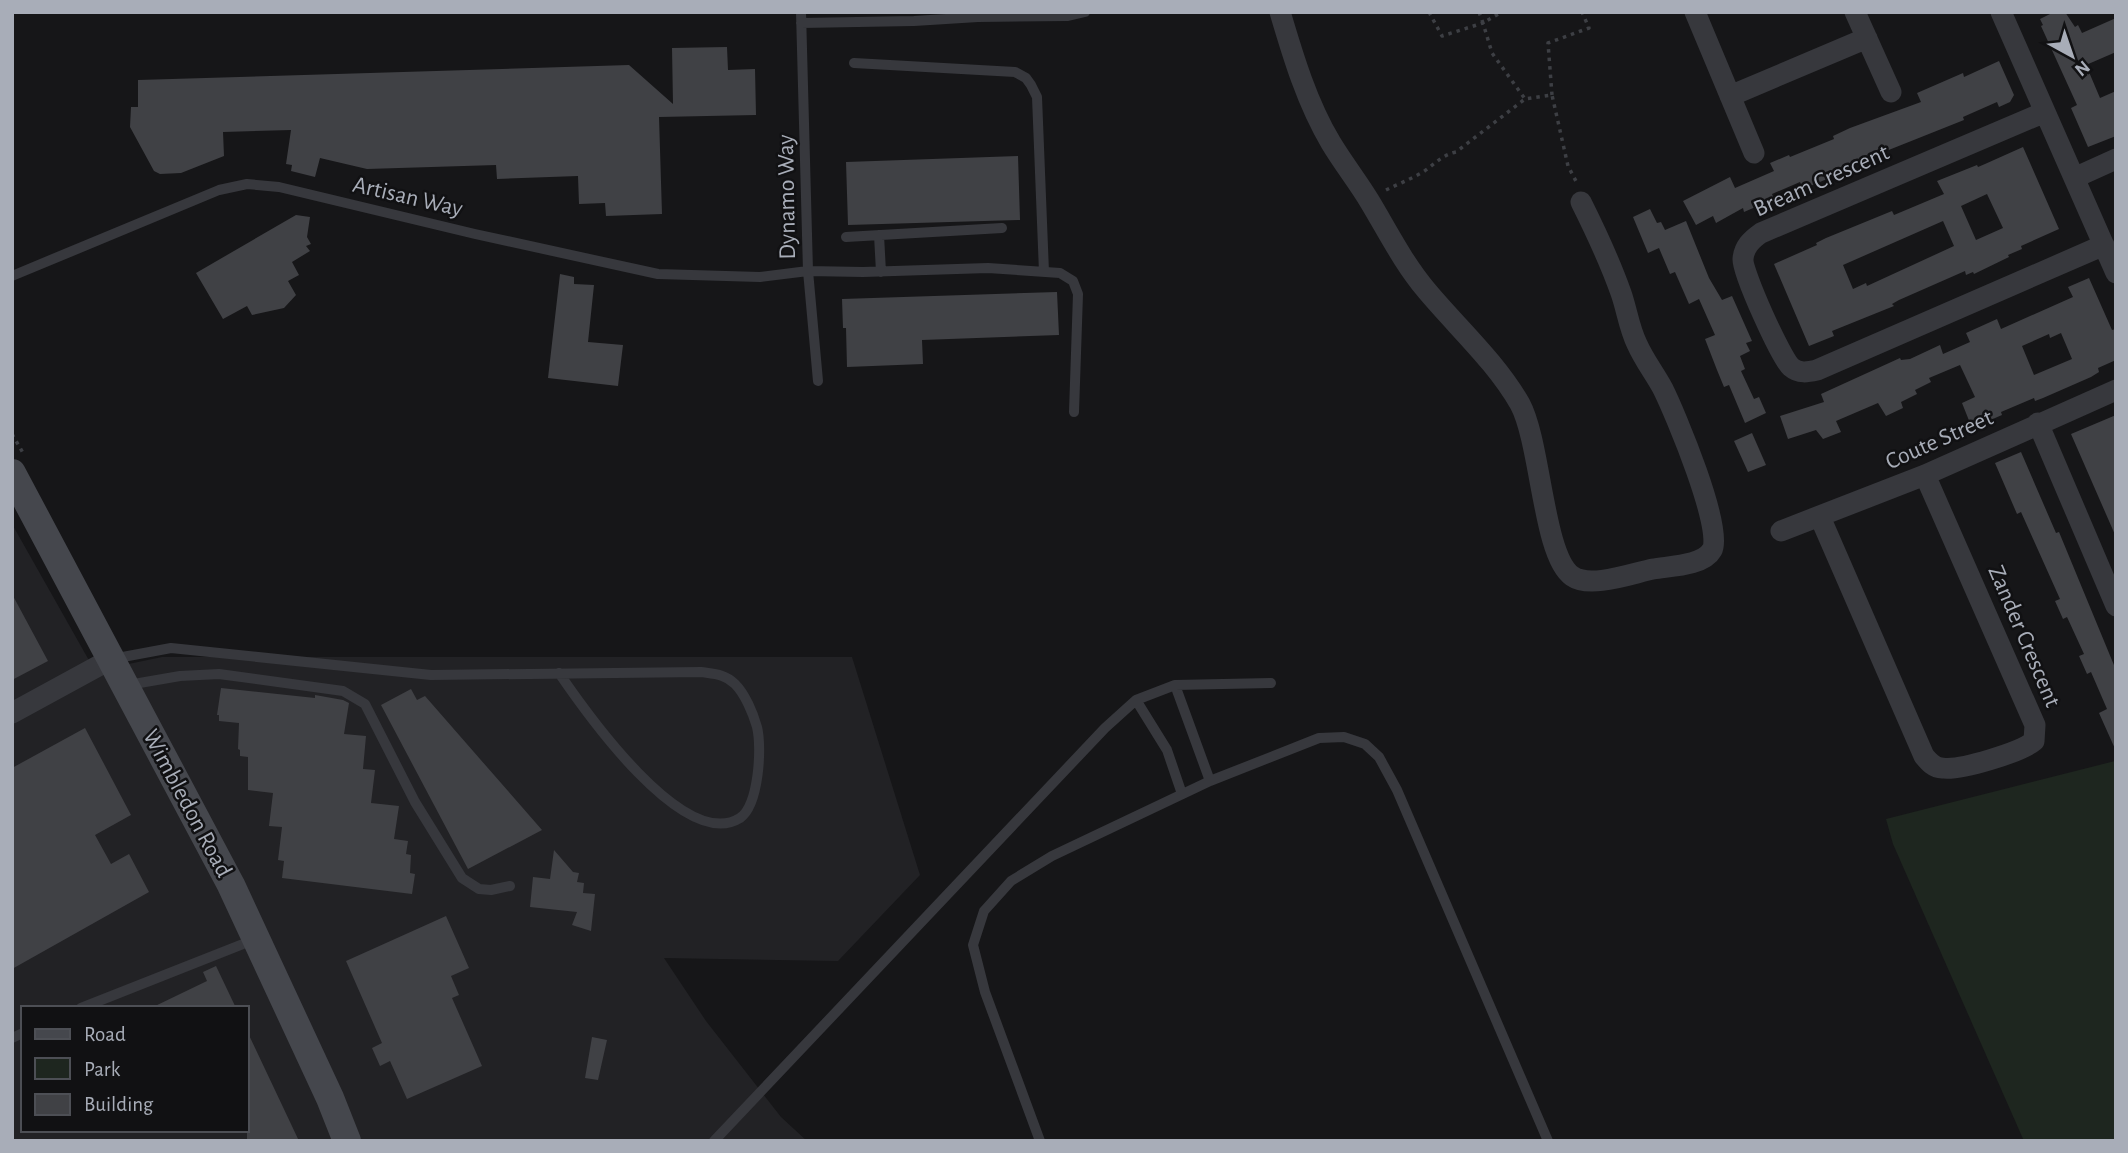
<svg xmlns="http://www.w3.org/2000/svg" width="2128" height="1153" font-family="'Alegreya Sans',sans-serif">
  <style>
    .built { fill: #222225; fill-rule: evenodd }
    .green { fill: #1e261f }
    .building { fill: #404145; fill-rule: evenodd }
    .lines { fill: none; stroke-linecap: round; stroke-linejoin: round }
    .path { stroke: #3d3f44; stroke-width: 3.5; stroke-dasharray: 3.5 5; stroke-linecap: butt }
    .lane { stroke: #37383d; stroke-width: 10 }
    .street { stroke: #37383d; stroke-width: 21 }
    .secondary { stroke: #45474d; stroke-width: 28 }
    .labels { text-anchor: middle; stroke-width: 5; stroke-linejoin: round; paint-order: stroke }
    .street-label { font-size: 24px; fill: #a8adb8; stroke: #111113 }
  </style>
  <rect width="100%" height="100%" fill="#161618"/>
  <!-- built -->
  <path class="built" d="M12,524L95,671L162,657H852L920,875L838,961L664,958L706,1021L781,1117L807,1141H12ZM23,1008H247V1130H23Z"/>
  <!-- green -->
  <path class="green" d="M2115,761L2116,1141H2024L1893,844L1886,819Z"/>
  <!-- building -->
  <path class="building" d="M2054,12H2065L2075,27L2078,25L2082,33L2116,18V52L2086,65L2100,98L2116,91V136L2088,147L2071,108L2077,105L2041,26L2043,25L2040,19Z
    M727,47L728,70L755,69L756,115L659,117L662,214L606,216L605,203L579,204L578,176L497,179L496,165L367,169L320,158L315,177L291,171L292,165L286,164L291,130L223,132L224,156L181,173L160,174L154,171L130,127L131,107H138V80L629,65L673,104L672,48Z
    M1999,61L2014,95L2010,102L1999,107L1997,102L1963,117L1964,120L1846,167L1847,169L1839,174L1803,189L1800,182L1772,194L1774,199L1744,212L1743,208L1716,223L1713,216L1696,225L1683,201L1730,177L1735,188L1774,171L1770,163L1789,155L1790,157L1834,139L1833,136L1850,128L1921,102L1917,93L1963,73L1964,77Z
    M2023,147L2059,229L2021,246L2022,249L2008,255L2009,257L1974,274L1973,272L1966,275L1965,271L1899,300L1892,304L1894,306L1832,331L1834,336L1809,346L1774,264L1817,245L1816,243L1826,238L1892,211L1894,215L1944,194L1937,181L1977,165L1978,167L1985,164ZM1987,194L2003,228L1976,240L1961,206ZM1943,221L1954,246L1867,286L1866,283L1853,289L1843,265Z
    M1018,156L1020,220L848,225L846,162Z
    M1650,209L1657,223L1661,222L1665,230L1686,221L1709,278L1722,300L1732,296L1752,341L1746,343L1750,351L1740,356L1745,369L1741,371L1754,399L1759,397L1766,413L1745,423L1729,385L1724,387L1717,370L1705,339L1715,335L1699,299L1689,304L1675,272L1670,274L1659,248L1648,253L1633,217Z
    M296,215L310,217L307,237L311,244L306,246L310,251L292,262L299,275L288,281L296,295L284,308L252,315L247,306L223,319L196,273Z
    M560,274L574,277V284L594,285L588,342L623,345L618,386L548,378Z
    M2089,278L2112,330L2116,329V360L2098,368L2099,372L2091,377L2043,398L2035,401L2034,398L2001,412L2002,415L1972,428L1962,403L1975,397L1960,365L1929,378L1931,382L1915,390L1917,394L1901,402L1903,408L1886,416L1878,403L1836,421L1841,432L1823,439L1816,430L1788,439L1780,416L1824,402L1821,394L1900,358L1901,360L1910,359L1940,345L1943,354L1970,342L1966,333L1997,319L2001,329L2073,297L2068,287ZM2061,333L2072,359L2034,375L2022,346L2049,334L2050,338Z
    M1057,292L1059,335L922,340L923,364L847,367L846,328H843L842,299Z
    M2116,415V537L2071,434Z
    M1752,433L1766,465L1748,472L1734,441Z
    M2021,452L2056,533L2059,532L2116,670V751L2099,713L2107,709L2091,672L2087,674L2079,656L2084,654L2067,617L2063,619L2055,601L2060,599L2021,512L2017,514L1995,463Z
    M12,594L48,661L12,680Z
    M221,688L315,698V695L343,700L349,703L344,734L366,736L363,769L375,770L371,803L399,806L394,839L408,841L406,854L411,855L410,873L415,874L412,894L282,878L284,861L278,860L282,827L269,826L273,793L248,790V757L240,756V750L238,749L239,723L219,721V715H217Z
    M411,689L417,700L425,696L542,830L468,869L381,705Z
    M85,728L131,815L95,835L111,864L129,854L149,892L12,969V768Z
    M554,850L573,872L579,873L577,882L584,883L583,893L595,894L591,931L572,925L577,912L530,907L533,877L550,879Z
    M446,916L469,968L451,976L459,995L452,998L482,1066L407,1099L390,1061L380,1066L372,1048L382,1043L346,961Z
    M216,966L236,1008H151L207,981L203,972Z
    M247,1031L299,1141H247Z
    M592,1037L607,1040L598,1080L585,1078Z"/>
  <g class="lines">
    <!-- path -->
    <path class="path" d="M1429,12L1442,36L1483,23L1492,53L1525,99
      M1479,12L1483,23L1502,12
      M1552,95L1548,43L1589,28L1582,12
      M1386,190C1398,184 1411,179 1423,172C1435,164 1442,155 1456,152L1525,99L1552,95L1568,166L1578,185
      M12,434L23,453"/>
    <!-- lane -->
    <path class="lane" d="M801,12L808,271L818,381
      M801,23L914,21L978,17L1068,16L1085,12
      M854,63L1015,72L1026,78L1031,85L1037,97L1044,272
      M879,235L881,272
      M846,237L1002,228
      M12,276L219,190L247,184L279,187L475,234L658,274L760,277L808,271L863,272L988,268L1060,273L1073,281L1078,294L1074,412
      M112,659L171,648L431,675L701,672C714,674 725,674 735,684C745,694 753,713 757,727C762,747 759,805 740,818C684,853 585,711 559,673
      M128,685L180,676L219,674L343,691L365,704L415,802L462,878L479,889L491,890L510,886
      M1175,685L1210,781
      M1136,700L1167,750L1182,794
      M81,1008L256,939
      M12,1038L23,1033
      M714,1141L1105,728L1136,700L1175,685L1271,683
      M1040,1141L985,992L973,945L984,911L1011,881L1052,856L1210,781L1319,738L1344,737L1365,744L1379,757L1397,790L1548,1141"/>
    <!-- street -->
    <path class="street" d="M1280,12C1293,56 1307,103 1331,143C1343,163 1358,182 1370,202C1388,232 1404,264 1427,291C1458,328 1496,362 1520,404C1541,443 1543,556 1572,576C1590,589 1633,573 1653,569C1669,566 1703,566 1712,550C1724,530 1675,413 1663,389C1655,374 1644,360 1637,344C1629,328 1627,310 1621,293C1610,262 1596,232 1581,202
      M1695,12L1754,153
      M1855,12L1891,92
      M2001,12L2116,273
      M1730,96L1867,38
      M2045,112L1761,233C1751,240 1744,247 1743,259C1742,272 1781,358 1791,367C1799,374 1808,372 1817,370L2104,245
      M2074,178L2116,159
      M2038,423L2116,606
      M1820,517L1924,756C1929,762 1934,768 1942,768C1960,771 2021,752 2034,741L2035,725L1925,475
      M1781,531L1925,475L2116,390
      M12,713L111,659"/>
    <!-- secondary -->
    <path class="secondary" d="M12,473L231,885L330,1098L347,1141"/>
  </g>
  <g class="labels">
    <!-- street labels -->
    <g class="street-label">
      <text transform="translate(1821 180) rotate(-24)" y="8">Bream Crescent</text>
      <text transform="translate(408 196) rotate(13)" y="8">Artisan Way</text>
      <text transform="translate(786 197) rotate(-91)" y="8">Dynamo Way</text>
      <text transform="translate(1939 439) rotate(-24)" y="8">Coute Street</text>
      <text transform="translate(2025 636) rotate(67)" y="8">Zander Crescent</text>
      <text transform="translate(188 803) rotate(62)" y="8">Wimbledon Road</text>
    </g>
  </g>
  <!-- border -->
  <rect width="2128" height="1153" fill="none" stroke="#a8adb8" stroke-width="28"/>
  <!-- legend -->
  <rect x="21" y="1006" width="228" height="126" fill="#111113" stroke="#4d4f55" stroke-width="2"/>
  <rect x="35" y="1029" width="35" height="10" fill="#45474d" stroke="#4d4f55" stroke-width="2"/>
  <text x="84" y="1041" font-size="21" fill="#a8adb8">Road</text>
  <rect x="35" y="1058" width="35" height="21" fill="#1e261f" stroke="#4d4f55" stroke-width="2"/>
  <text x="84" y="1076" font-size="21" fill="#a8adb8">Park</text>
  <rect x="35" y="1094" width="35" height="21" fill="#404145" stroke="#4d4f55" stroke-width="2"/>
  <text x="84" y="1111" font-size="21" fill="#a8adb8">Building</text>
  <!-- north arrow -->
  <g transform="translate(2072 56) rotate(140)" stroke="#111113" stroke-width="5" paint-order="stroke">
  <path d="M0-5L12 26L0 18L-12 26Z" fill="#a8adb8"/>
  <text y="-10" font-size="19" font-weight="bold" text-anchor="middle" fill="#a8adb8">N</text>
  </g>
</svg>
